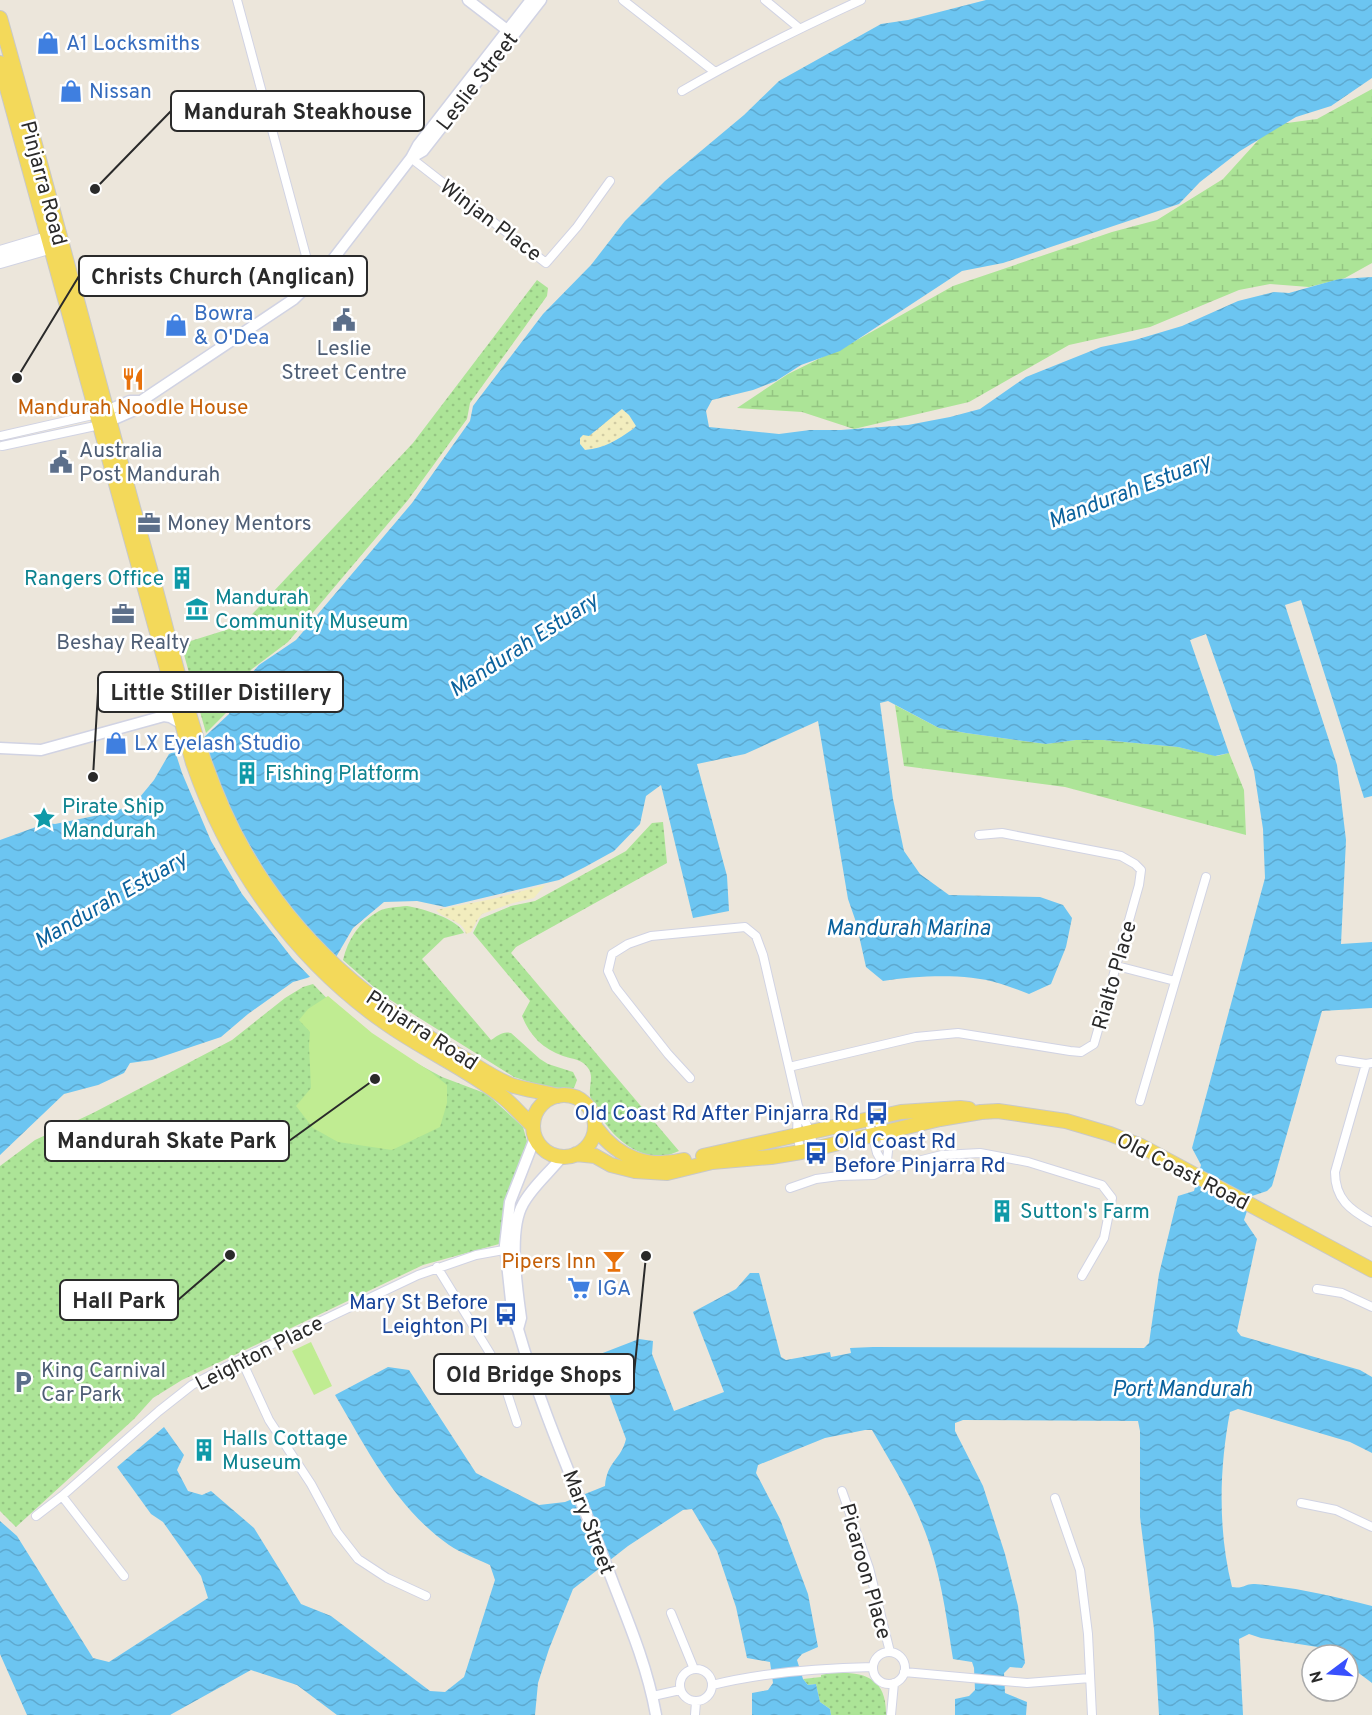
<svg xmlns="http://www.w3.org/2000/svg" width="1372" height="1715" font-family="Overpass,sans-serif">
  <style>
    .wetland { fill: url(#wetland-marsh) }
    .sand { fill: url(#sand-dots) }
    .park { fill: url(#park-dots) }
    .pitch { fill: #c0ec92 }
    .water { fill: url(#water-waves); fill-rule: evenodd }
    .pier { fill: #ece6db }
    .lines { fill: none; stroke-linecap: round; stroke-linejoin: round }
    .minor-casing { stroke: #d1d3e3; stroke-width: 10 }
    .tertiary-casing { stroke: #d1d3e3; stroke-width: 13 }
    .secondary-casing { stroke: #d1d3e3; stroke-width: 14 }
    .primary-casing { stroke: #c8c8c8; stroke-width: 16 }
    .minor { stroke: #fff; stroke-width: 8 }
    .tertiary { stroke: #fff; stroke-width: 10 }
    .secondary { stroke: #fff; stroke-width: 12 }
    .primary { stroke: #f3d95a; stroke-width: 14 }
    .labels { text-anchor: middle; stroke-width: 5; stroke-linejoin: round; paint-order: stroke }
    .shop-label { font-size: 21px; fill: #366cbe; stroke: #fff; text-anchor: start }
    .street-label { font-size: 21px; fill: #2a2a2a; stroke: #fff }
    .service-label { font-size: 21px; fill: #4e5e75; stroke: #fff; text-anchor: start }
    .food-label { font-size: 21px; fill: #c56008; stroke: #fff }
    .culture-label { font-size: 21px; fill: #0d838f; stroke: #fff; text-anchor: start }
    .transit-label { font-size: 21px; fill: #164399; stroke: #fff; text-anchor: end }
    .water-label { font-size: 22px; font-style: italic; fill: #0b629d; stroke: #fff }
    .leader { fill: none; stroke: #2a2a2a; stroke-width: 2 }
    .callout-dot { fill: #2a2a2a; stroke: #fff; stroke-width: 2 }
    .callout { fill: #fff; stroke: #2a2a2a; stroke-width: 2 }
    .callout-label { font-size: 22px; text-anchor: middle; font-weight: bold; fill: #2a2a2a }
  </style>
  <defs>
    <pattern id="wetland-marsh" width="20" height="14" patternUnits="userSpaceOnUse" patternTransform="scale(1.5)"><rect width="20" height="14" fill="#ace497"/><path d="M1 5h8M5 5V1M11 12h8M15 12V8" fill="none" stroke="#94c482"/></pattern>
    <pattern id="sand-dots" width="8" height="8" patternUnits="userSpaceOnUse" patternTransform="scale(1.5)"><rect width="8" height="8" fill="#f2edbe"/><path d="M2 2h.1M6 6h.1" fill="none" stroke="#d0cba3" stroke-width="1.8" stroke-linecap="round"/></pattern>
    <pattern id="park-dots" width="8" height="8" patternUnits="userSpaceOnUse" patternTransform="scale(1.5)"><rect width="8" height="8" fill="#ace497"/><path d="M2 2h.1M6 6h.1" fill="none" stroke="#94c482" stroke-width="1.8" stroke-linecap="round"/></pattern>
    <pattern id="water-waves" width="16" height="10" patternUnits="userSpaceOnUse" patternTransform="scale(1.5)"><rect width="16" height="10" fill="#6cc5f1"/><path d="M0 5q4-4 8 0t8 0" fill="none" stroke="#5ea9cf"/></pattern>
  </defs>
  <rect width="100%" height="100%" fill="#ece6db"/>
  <!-- wetland -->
  <path class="wetland" d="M1372,89V263L1345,278L1309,287L1270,284L1239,290L1150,327L1069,345L969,402L854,429L802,412L737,408L788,374L857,340L953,286L1112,232L1157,220L1223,179L1272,125L1317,119Z
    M895,705L939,728L966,733L1046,744L1076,740H1103L1178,747L1217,756L1229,753L1244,790L1246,835L1065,787L904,766Z"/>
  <!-- sand -->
  <path class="sand" d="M622,409L629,415L636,426L633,429C618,440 605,448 585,450L580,444V438L583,435L596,431L600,425Z
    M545,885L534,898L513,903L482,914L478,919L471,932L466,934C464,920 444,920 436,910L492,899Z"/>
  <!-- park -->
  <path class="park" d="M537,280L548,288L547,296L470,403L467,419L408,500L288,642L252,669L239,683L228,711L206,733L181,644L242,625L413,443Z
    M663,822L667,863L516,947L511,953L679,1151C673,1153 667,1156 661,1157C657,1158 652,1156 648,1155C620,1147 603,1124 591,1099C587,1089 595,1077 588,1068C582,1059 572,1059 563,1056C543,1049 530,1036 522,1016L530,1001L473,933L480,919L511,906L535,901L626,851L652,823Z
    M407,906C421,908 458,919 464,933L444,938L422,959L491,1040C498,1036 502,1031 511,1033L540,1059L548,1064L573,1072L577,1080L574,1088L569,1089L542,1086L514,1077L384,996L343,960C348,939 359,922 379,911C386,907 398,907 407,906Z
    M313,984L349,1021L374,1040L442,1077L487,1094L523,1127L528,1145L505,1203L499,1244L423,1265L182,1380L153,1398L134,1419L16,1527L0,1511V1166L35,1140L93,1113L232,1040L285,998L303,987Z
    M831,1673C863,1671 887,1677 886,1715H831L830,1709L820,1702L816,1684L808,1685L803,1679L821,1677V1675Z"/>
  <!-- pitch -->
  <path class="pitch" d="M328,996L372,1033L431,1072L447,1085V1103L440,1127L392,1150L338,1142L313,1128L296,1106L311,1088L309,1045L310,1032L299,1020L308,1009Z
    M311,1342L332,1386L314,1395L292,1351Z"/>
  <!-- water -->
  <path class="water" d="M986,0H1372V78L1331,106L1296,117L1240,151L1200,182L1179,204L1003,263L962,271L840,351L801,365L776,381L753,390L712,400L706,411L709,427L779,434L810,430H841L908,425L950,417L980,409L1026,377L1101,347L1135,340L1182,326L1238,301L1274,292L1289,293L1339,279L1372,277V796L1364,798L1301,600L1285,605L1337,765L1346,840L1341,944L1372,942V1008L1322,1011L1272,1186L1267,1191L1252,1196L1244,1220L1257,1239L1256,1243L1237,1331L1241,1336L1360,1370L1372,1377V1453L1350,1442L1238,1409L1230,1412C1219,1469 1218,1532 1232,1587C1244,1589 1246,1583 1255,1584C1295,1587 1333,1596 1372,1606V1683L1348,1665V1655H1334L1324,1648L1261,1638L1249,1634L1239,1639L1243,1715H1159L1154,1629L1140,1517V1431L1138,1421L963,1420L955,1423V1431L983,1486L1005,1554L1018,1606L1025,1663L1022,1668L1010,1667L1004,1673L1005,1693L1027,1702L1026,1715H955V1699L969,1696L975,1690L974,1668L972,1662L953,1659C946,1614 940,1567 922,1524C909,1491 890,1461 872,1430H865L825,1438L758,1465L756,1473L780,1519L808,1594L818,1647L802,1654L797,1660L803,1679L808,1685L816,1684L820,1702L830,1709L831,1715H752V1693L768,1690L773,1683L770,1662L747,1658L736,1607L717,1551L692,1509L683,1510L628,1546L573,1589L549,1649L538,1683L535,1715H337L297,1685L251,1670L170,1715H27L0,1654V1521L17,1536L93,1658L109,1662L208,1598L201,1576L163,1522L151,1514L117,1467L164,1427L184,1455L177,1470L188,1491L202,1495L211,1491L254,1528L301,1604L331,1616L430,1691L445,1692L464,1677L495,1580L490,1565C477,1559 461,1553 449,1545C396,1508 367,1449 335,1395L388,1367L409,1370L476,1473L539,1505L565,1502L605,1486C607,1461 621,1460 626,1439L595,1356L639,1339L653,1341L652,1354L674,1411L724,1392L693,1312L736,1289L750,1273H759L781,1357L786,1360L830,1352L831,1357L851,1353L850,1348L873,1347L1144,1348L1149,1343L1159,1274L1178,1196L1194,1191L1201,1165L1192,1148L1265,878L1263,829L1254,771L1206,634L1190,640L1229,753L1215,756L1178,747L1103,740H1076L1046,744L966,733L939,728L888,701L880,703L893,799L904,851L920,874L949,895L1040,897L1063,905L1072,918L1066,947L1051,984L1029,994C1019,990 1008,986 998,983C964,973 917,976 883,981L866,967L856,922L848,899L818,721L745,754L697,764L727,876L729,911L693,918L661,785L646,796L640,824L614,851L585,867L559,880L445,907L417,901L384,902L353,928L329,969L307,978L293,982L248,1014L221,1037L152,1060L130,1063L124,1073L98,1085L64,1094L0,1155V840L47,823L55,824L114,812L135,803L154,780L169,754L199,742L229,714L241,685L259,665L296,640L412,503L470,421L473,406L543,314L591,265L625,221L665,181L744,115L779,81L881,24L908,20ZM622,409L629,415L636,426L633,429C617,440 605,448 585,450L580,444V438L583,435L589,436Z"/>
  <!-- pier -->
  <path class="pier" d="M203,734L217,778L234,819L271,881L301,921L328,973L312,979L292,958L242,894L211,841L182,773L174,748L197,739Z"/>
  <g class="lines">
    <!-- minor casing -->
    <g class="minor-casing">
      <path id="minor" d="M237,0L309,267L317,277
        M623,0L715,72
        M765,0L799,28
        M682,91C740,57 800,28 861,0
        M411,158L546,263L577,227L610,181
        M1,436L97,414
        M2,446L100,425
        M1117,966L1175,981
        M1340,1060L1366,1064
        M1372,1063L1366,1064L1335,1172C1335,1199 1350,1210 1372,1222
        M789,1067L916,1037L958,1033L1070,1051L1081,1052L1094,1044L1139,885L1141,870L1135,864L1121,856L1002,833L979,835
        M690,1078L668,1054L616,988L608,971L612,954L628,944L651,936L745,927L756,936L763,955L798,1106L810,1132L814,1149
        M1140,1101L1206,877
        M798,1106L797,1135L801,1152
        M877,1117L888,1151L886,1169
        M868,1119L877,1153L886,1169
        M790,1188L816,1179L839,1176L874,1175L886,1169L942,1155L980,1153L1028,1162L1102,1185L1112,1198L1104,1238L1082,1276
        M437,1267L499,1368L517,1423
        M1317,1289L1342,1293L1372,1307
        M241,1359L269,1420L311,1484L337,1532L358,1559L387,1578L426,1596
        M842,1491L869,1568L890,1652
        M62,1496L124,1576
        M1055,1498L1080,1570L1088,1634L1092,1715
        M1301,1503L1336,1510L1372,1527
        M36,1516L62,1496L159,1411L192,1385L241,1359L418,1275L476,1255L509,1249
        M671,1613L694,1669
        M873 1668a16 16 0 1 1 32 0a16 16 0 1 1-32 0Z
        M680 1685a16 16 0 1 1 32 0a16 16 0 1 1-32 0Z
        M904,1672L1027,1683L1090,1678
        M712,1685C765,1672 818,1668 873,1667
        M653,1696L680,1690
        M695,1715L696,1702
        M891,1715L894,1683"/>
    </g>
    <!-- tertiary casing -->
    <g class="tertiary-casing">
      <path id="tertiary" d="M468,0L511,33
        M411,158L423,151L541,0
        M101,413L130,401H141
        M103,424L135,410L141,401L294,299L327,267L411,158L418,145L531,0
        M0,748L41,750L164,716L170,717L182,724
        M535,1138L510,1202L505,1245L513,1319L518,1329C543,1417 582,1500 614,1585C631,1628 648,1670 656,1715
        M518,1329L521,1318C517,1289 508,1230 523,1204C532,1187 549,1173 561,1158"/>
    </g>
    <!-- secondary casing -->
    <g class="secondary-casing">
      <path id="secondary" d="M0,252L57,235
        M0,262L59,245"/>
    </g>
    <!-- primary casing -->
    <g class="primary-casing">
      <path id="primary" d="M0,18C52,202 99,386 150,569C176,660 196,767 243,849C294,940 369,1003 458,1055C476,1065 494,1079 514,1086C528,1090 544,1092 558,1096
        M0,63L193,763C229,867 296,961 387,1024C424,1050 467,1069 503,1097C513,1105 522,1116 532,1125
        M533 1126a31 31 0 1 1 62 0a31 31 0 1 1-62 0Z
        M597,1129C618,1158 649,1169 684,1160
        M576,1154L595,1156L611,1165L635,1171L667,1173L712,1162L771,1157L801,1152L940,1119L981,1112L998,1111L1066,1121L1110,1134L1141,1146L1372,1270
        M703,1156L901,1112L960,1108L969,1109"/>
    </g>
    <!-- minor -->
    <use href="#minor" class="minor"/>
    <!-- tertiary -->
    <use href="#tertiary" class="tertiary"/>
    <!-- secondary -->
    <use href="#secondary" class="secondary"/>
    <!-- primary -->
    <use href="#primary" class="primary"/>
  </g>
  <!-- icons -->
  <defs>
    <g id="shop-bare" transform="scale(1.8)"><path d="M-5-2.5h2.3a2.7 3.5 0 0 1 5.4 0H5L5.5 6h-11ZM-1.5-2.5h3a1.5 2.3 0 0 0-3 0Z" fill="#3f7fe0" stroke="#fff" stroke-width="2.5" paint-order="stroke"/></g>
    <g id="civic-bare" transform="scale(1.8)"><path d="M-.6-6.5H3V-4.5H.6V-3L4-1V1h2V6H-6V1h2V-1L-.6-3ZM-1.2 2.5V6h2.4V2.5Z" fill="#5c6f8a" stroke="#fff" stroke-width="2.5" paint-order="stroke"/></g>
    <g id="restaurant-bare" transform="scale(1.8)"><path d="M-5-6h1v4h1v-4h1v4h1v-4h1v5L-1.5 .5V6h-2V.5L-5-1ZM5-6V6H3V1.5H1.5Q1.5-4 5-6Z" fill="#e8710a" stroke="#fff" stroke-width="2.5" paint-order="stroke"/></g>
    <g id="office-bare" transform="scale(1.8)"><path d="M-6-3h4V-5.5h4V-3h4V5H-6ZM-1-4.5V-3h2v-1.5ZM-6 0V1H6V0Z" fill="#5c6f8a" stroke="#fff" stroke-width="2.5" paint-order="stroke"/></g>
    <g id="building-bare" transform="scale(1.8)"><path d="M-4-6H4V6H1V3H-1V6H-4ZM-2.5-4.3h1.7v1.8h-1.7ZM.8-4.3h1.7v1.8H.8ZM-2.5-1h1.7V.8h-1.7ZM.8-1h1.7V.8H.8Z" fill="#0f9aa8" stroke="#fff" stroke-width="2.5" paint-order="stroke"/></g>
    <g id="museum-bare" transform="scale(1.8)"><path d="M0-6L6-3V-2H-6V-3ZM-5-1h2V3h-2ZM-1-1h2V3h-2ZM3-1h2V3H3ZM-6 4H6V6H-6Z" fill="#0f9aa8" stroke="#fff" stroke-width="2.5" paint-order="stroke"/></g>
    <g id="sight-bare" transform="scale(1.8)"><path d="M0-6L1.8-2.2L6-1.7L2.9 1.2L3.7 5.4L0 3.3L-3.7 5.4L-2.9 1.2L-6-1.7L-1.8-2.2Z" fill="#0f9aa8" stroke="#fff" stroke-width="2.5" paint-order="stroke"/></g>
    <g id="bus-bare" transform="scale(1.8)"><path d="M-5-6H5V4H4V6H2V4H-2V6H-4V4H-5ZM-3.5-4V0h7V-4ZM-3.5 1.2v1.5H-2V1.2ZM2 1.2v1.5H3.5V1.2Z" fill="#1a4fb4" stroke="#fff" stroke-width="2.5" paint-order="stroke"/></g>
    <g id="bar-bare" transform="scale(1.8)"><path d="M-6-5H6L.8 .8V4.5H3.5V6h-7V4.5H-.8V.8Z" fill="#e8710a" stroke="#fff" stroke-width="2.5" paint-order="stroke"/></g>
    <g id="supermarket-bare" transform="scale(1.8)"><path d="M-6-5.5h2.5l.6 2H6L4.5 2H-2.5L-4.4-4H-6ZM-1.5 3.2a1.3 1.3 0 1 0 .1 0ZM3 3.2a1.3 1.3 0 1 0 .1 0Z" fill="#3f7fe0" stroke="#fff" stroke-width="2.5" paint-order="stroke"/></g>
    <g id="parking-bare" transform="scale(1.8)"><path d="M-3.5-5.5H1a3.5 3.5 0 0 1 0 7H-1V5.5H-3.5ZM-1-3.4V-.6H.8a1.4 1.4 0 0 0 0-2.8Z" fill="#5c6f8a" stroke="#fff" stroke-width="2.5" paint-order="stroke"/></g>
  </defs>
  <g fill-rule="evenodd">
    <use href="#shop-bare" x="48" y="43"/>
    <use href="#shop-bare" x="71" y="91"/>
    <use href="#civic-bare" x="344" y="320"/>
    <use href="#shop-bare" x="176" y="325"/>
    <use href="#restaurant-bare" x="133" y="379"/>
    <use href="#civic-bare" x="61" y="462"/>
    <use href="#office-bare" x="149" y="523"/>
    <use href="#building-bare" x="182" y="578"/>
    <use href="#museum-bare" x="197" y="609"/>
    <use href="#office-bare" x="123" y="614"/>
    <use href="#shop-bare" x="116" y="743"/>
    <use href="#building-bare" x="247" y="773"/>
    <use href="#sight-bare" x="44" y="818"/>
    <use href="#bus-bare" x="877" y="1113"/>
    <use href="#bus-bare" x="816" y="1153"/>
    <use href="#building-bare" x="1002" y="1211"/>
    <use href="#bar-bare" x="614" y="1261"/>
    <use href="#supermarket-bare" x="579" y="1288"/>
    <use href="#bus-bare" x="506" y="1314"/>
    <use href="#parking-bare" x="23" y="1382"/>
    <use href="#building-bare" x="204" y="1450"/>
  </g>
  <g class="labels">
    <!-- shop labels -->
    <g class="shop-label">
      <text x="66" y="50">A1 Locksmiths</text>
      <text x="89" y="98">Nissan</text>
      <text x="194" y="320">Bowra<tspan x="194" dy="24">&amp; O'Dea</tspan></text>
      <text x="134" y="750">LX Eyelash Studio</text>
      <text x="597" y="1295">IGA</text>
    </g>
    <!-- street labels -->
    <g class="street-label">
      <text transform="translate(477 81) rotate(-52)" y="7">Leslie Street</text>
      <text transform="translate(44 183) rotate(75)" y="7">Pinjarra Road</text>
      <text transform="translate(491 220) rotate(37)" y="7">Winjan Place</text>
      <text transform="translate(1114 975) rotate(-74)" y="7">Rialto Place</text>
      <text transform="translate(422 1030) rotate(33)" y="7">Pinjarra Road</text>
      <text transform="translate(1183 1171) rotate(27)" y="7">Old Coast Road</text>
      <text transform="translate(259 1353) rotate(-27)" y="7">Leighton Place</text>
      <text transform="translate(589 1522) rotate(69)" y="7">Mary Street</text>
      <text transform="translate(866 1571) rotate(74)" y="7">Picaroon Place</text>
    </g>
    <!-- service labels -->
    <g class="service-label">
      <text x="344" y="355" text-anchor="middle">Leslie<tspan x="344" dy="24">Street Centre</tspan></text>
      <text x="79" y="457">Australia<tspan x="79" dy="24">Post Mandurah</tspan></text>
      <text x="167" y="530">Money Mentors</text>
      <text x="123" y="649" text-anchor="middle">Beshay Realty</text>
      <text x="41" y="1377">King Carnival<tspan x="41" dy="24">Car Park</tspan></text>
    </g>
    <!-- food labels -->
    <g class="food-label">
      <text x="133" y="414">Mandurah Noodle House</text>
      <text x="596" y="1268" text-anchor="end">Pipers Inn</text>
    </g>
    <!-- culture labels -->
    <g class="culture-label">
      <text x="164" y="585" text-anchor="end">Rangers Office</text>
      <text x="215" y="604">Mandurah<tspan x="215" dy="24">Community Museum</tspan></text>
      <text x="265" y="780">Fishing Platform</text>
      <text x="62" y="813">Pirate Ship<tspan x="62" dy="24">Mandurah</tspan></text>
      <text x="1020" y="1218">Sutton's Farm</text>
      <text x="222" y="1445">Halls Cottage<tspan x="222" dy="24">Museum</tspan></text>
    </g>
    <!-- transit labels -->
    <g class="transit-label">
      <text x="859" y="1120">Old Coast Rd After Pinjarra Rd</text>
      <text x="834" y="1148" text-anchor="start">Old Coast Rd<tspan x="834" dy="24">Before Pinjarra Rd</tspan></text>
      <text x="488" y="1309">Mary St Before<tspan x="488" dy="24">Leighton Pl</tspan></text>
    </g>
    <!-- water labels -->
    <g class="water-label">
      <text transform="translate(1129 490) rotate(-21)" y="8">Mandurah Estuary</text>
      <text transform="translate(523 644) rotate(-33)" y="8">Mandurah Estuary</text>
      <text transform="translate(110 899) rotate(-30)" y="8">Mandurah Estuary</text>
      <text x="908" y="935">Mandurah Marina</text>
      <text x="1182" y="1396">Port Mandurah</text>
    </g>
  </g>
  <!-- callouts -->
  <path class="leader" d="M95 189L171 111M17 378L79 276M93 777L98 692M375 1079L289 1141M230 1255L178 1300M646 1256L634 1374"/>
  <g class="callout-dot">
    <circle cx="95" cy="189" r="6"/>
    <circle cx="17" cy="378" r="6"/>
    <circle cx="93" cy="777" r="6"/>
    <circle cx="375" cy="1079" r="6"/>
    <circle cx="230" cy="1255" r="6"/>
    <circle cx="646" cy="1256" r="6"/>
  </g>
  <g class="callout">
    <rect x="171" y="91" width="253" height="40" rx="6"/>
    <rect x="79" y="256" width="288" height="40" rx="6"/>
    <rect x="98" y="672" width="245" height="40" rx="6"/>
    <rect x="45" y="1121" width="244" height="40" rx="6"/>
    <rect x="60" y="1280" width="118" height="40" rx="6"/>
    <rect x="434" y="1354" width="200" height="40" rx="6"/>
  </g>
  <g class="callout-label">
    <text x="298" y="119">Mandurah Steakhouse</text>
    <text x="223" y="284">Christs Church (Anglican)</text>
    <text x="221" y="700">Little Stiller Distillery</text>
    <text x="167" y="1148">Mandurah Skate Park</text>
    <text x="119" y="1308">Hall Park</text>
    <text x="534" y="1382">Old Bridge Shops</text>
  </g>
  <!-- north arrow -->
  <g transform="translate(1330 1673) rotate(254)"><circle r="28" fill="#ffffff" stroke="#aaaaaa" stroke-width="1.5"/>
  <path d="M0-4.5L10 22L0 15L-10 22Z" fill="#3850fd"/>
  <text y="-9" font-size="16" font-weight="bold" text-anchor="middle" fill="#2a2a2a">N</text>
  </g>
</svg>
